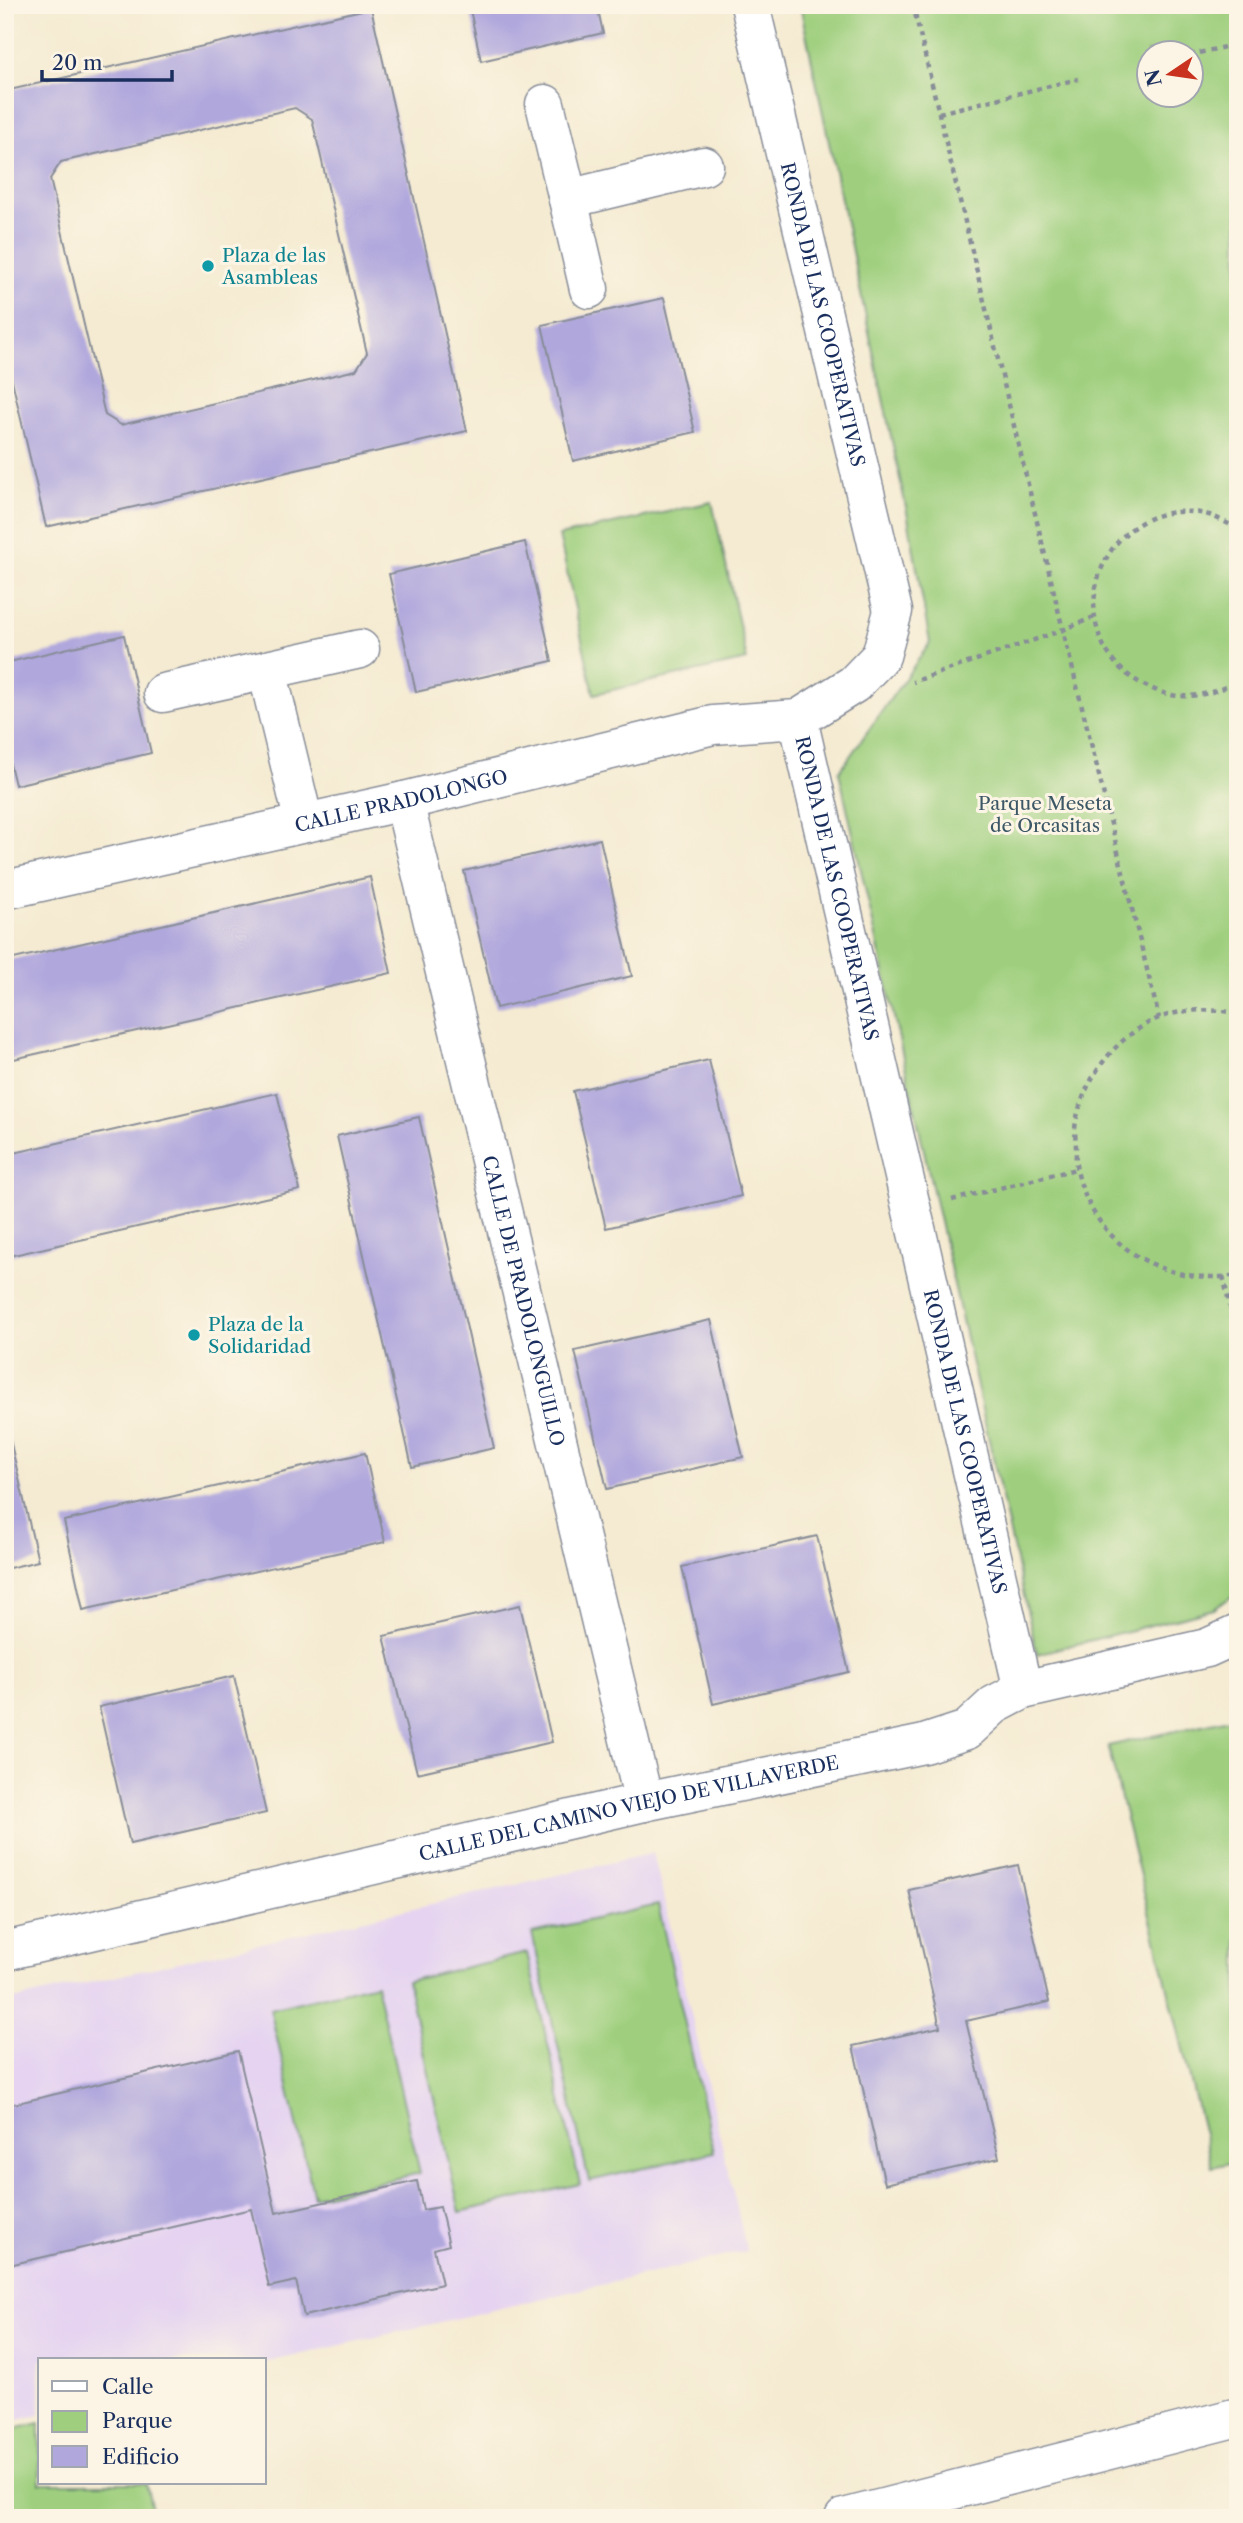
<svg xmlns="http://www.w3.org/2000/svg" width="1243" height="2523" font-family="'Libre Caslon Text',serif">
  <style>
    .built { fill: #e5d3f1 }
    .green { fill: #9fcf7e; stroke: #5d7f6e; stroke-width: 2; fill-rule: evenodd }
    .building { fill: #b0a7dd; fill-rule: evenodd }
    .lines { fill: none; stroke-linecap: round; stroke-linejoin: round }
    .minor-casing { stroke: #888d98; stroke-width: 41 }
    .major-casing { stroke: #888d98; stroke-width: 41 }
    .path { stroke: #888d98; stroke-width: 4.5; stroke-dasharray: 5 5; stroke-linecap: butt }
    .minor { stroke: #fff; stroke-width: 38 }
    .major { stroke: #fff; stroke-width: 38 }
    .culture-dot { fill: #0f9aa8; stroke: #fcf5e5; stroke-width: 2.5 }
    .labels { text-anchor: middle; stroke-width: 6; stroke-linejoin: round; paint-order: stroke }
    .culture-label { font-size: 19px; fill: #0d838f; stroke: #fcf5e5; text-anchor: start }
    .street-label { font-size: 19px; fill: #1b2f5e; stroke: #fcf5e5 }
    .park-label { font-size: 19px; fill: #3c5766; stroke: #fcf5e5 }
  </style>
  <rect width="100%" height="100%" fill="#fcf5e5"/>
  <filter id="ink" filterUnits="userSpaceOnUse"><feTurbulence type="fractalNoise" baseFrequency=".0143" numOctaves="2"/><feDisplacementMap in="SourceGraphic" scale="14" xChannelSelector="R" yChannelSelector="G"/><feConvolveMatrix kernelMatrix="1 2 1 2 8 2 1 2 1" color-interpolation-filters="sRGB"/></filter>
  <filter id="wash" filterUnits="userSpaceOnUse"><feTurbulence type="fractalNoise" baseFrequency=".00686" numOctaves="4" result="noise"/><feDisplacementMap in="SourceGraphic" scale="28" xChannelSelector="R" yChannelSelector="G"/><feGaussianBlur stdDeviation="1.57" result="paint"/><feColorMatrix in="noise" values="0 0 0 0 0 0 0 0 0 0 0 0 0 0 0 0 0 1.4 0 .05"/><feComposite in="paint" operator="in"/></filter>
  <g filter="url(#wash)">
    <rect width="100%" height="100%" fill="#f5ebd2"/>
    <!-- built -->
    <path class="built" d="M653,1853L747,2251L264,2363V2360H40V2415L5,2423V2002Z"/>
    <!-- green -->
    <path class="green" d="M800,5H1238V1592L1214,1609L1037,1654L839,772L930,643L908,517ZM1190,52V94H1148V52Z
      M712,502L747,660L594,694L559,536Z
      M1238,1717V2161L1212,2167L1108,1746Z
      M658,1905L714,2152L589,2181L532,1933Z
      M527,1953L580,2184L460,2212L407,1981Z
      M376,1984L420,2173L314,2197L270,2009Z
      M40,2423V2483H146L154,2518H5V2431Z"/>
    <g id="blocks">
      <!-- building -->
      <path class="building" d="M469,5H597L603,33L481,61Z
        M371,8L467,431L46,527L5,350V91ZM295,108L312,119L367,353L356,370L121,425L105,415L50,179L61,162Z
        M664,298L695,432L573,461L542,325Z
        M525,542L552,661L416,692L389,574Z
        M124,635L151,753L15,785L5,743V663Z
        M600,839L632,976L496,1008L464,871Z
        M370,877L391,973L5,1061V961Z
        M709,1060L741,1196L606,1228L573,1091Z
        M277,1093L300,1190L5,1257V1155Z
        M419,1117L494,1448L412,1467L337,1136Z
        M711,1320L743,1457L607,1489L575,1351Z
        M5,1418L38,1561L5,1569Z
        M365,1453L385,1542L83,1610L64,1521Z
        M817,1536L849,1672L713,1704L682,1567Z
        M520,1605L552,1742L417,1773L384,1636Z
        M234,1676L266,1813L130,1844L99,1707Z
        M1018,1865L1049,2002L966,2021L999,2158L885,2184L853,2046L940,2027L909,1890Z
        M238,2051L276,2213L417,2181L423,2210L440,2207L449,2245L434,2249L442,2284L304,2316L296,2281L269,2287L251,2209L5,2266V2106Z"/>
    </g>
  </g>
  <g filter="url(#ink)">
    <use href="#blocks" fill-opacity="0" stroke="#888d98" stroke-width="2"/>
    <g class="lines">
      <!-- minor casing -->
      <g class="minor-casing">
        <g id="minor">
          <path id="s1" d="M750,5L893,611L881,656L854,684L798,719L1023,1690"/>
          <path d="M545,104L568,199"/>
          <path d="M589,289L568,199L704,166"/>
          <path d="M163,693L267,670"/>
          <path id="s2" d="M404,801L644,1802"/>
          <path d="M304,823L267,670L360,649"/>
          <path id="s3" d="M5,890L404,801L713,725L798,719"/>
          <path id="s4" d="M5,1951L644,1802L924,1744L967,1730L994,1705L1023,1690L1207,1648L1238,1634"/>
        </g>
      </g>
      <!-- major casing -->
      <g class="major-casing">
        <path id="major" d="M844,2518L1238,2417"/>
      </g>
      <!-- path -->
      <path class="path" d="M913,5L1063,630L913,682
        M1190,55L1238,44
        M939,113L1078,79
        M1238,529C1229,524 1218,518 1209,515C1094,486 1041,658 1167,694C1188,700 1221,693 1238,679
        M1094,617L1063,630L1159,1018
        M1238,1013C1211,1009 1185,1008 1159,1018C1117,1035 1084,1078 1076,1122C1074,1130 1076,1140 1076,1149C1076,1155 1075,1163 1077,1170C1093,1245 1164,1287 1238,1275
        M952,1200L1076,1169
        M1223,1276L1238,1341"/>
      <!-- minor -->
      <use href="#minor" class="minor"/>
      <!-- major -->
      <use href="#major" class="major"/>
    </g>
  </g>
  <!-- markers -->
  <g class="culture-dot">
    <circle cx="208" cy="266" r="7"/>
    <circle cx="194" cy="1335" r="7"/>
  </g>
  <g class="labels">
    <!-- culture labels -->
    <g class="culture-label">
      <text x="222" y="262">Plaza de las<tspan x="222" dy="22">Asambleas</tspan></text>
      <text x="208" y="1331">Plaza de la<tspan x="208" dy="22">Solidaridad</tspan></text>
    </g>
    <!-- street labels -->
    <g class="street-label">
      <text dy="7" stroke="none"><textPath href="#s1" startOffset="318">RONDA DE LAS COOPERATIVAS</textPath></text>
      <text dy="7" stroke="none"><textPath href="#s3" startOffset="406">CALLE PRADOLONGO</textPath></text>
      <text dy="7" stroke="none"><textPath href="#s1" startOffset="948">RONDA DE LAS COOPERATIVAS</textPath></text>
      <text dy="7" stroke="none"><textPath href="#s2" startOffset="514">CALLE DE PRADOLONGUILLO</textPath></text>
      <text dy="7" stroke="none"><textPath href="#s1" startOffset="1516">RONDA DE LAS COOPERATIVAS</textPath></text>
      <text dy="7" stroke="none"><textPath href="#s4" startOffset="640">CALLE DEL CAMINO VIEJO DE VILLAVERDE</textPath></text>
    </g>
    <!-- park labels -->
    <g class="park-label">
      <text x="1045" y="810">Parque Meseta<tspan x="1045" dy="22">de Orcasitas</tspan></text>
    </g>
  </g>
  <!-- margin -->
  <rect width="1243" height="2523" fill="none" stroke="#fcf5e5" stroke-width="28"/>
  <!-- legend -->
  <rect x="38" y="2358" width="228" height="126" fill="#fcf5e5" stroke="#a2a6af" stroke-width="2"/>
  <rect x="52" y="2381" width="35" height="10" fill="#ffffff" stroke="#a2a6af" stroke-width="2"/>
  <text x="102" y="2394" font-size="21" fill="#1b2f5e">Calle</text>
  <rect x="52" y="2411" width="35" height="21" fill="#9fcf7e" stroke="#a2a6af" stroke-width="2"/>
  <text x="102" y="2428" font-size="21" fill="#1b2f5e">Parque</text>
  <rect x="52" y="2446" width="35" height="21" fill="#b0a7dd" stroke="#a2a6af" stroke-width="2"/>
  <text x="102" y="2464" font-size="21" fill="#1b2f5e">Edificio</text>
  <!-- north arrow -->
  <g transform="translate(1170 74) rotate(257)"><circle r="33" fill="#fcf5e5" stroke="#a2a6af" stroke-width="2"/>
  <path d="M0-5L12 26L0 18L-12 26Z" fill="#c8321e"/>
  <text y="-10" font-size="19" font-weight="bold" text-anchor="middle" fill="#1b2f5e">N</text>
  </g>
  <!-- scale -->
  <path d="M42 70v10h130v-10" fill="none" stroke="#1b2f5e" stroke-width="3.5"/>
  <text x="52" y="70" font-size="21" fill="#1b2f5e" stroke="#fcf5e5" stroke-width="5" paint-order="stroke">20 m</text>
</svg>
